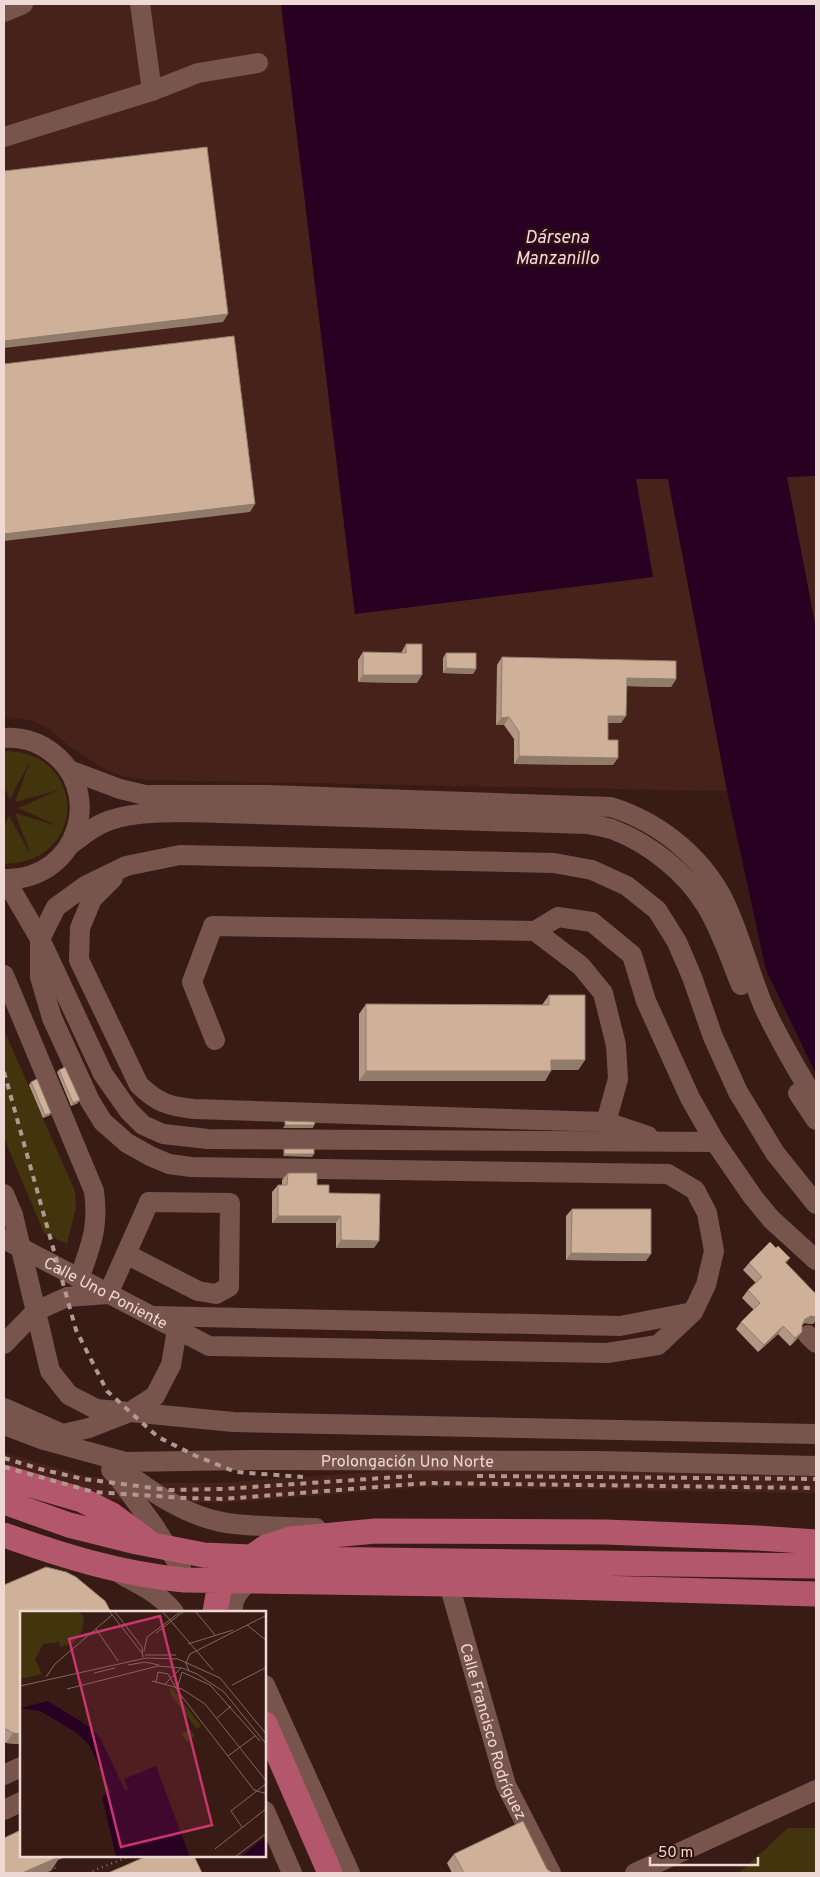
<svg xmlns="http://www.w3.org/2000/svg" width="820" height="1877" font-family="Overpass,sans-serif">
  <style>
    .built { fill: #46221b }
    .green { fill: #42340d }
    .water { fill: #280021 }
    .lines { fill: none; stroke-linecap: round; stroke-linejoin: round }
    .path { stroke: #866c66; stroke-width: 2.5; stroke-dasharray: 1 4; stroke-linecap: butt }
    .minor { stroke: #77544c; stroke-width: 20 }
    .major { stroke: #b3586c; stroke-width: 25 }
    .rail { stroke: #b19993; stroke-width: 4; stroke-dasharray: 6 6; stroke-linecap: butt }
    .wall { fill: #b29884 }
    .shaded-wall { fill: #917c6b }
    .building { fill: #cfb199; stroke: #917c6b }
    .labels { text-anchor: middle; stroke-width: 5; stroke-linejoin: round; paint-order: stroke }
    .street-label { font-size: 16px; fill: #eed9d4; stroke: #2e120c }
    .water-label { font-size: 18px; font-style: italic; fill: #fbd4f0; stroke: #2e120c }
    .inset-road { fill: none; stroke: #816761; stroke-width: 1 }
    .view { fill: #c9356d; fill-opacity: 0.15; stroke: #c9356d; stroke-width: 2.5 }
    .inset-edge { fill: none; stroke: #eed9d4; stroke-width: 2.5 }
  </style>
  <rect width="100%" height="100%" fill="#391b15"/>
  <!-- built -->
  <path class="built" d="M4,4H281L355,614L653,577L635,479H668L727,791L146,780L126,777L106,770L70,747L51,730L30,720L4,717Z
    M786,476H816V629Z
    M4,1453L82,1475L150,1483H217L414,1469L816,1472V1493L424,1487L226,1503L118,1500L63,1492L4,1475Z"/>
  <!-- green -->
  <path class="green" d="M4,751C87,750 90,863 4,864V826L9,816L31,855L15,813L58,826L18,808L59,790L15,802L30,761L10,799L4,787Z
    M4,1030L75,1191L76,1207L67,1244L44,1233L4,1138Z
    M788,1828H816V1873H739Z"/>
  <!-- water -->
  <path class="water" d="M281,4H816V476L787,477L816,629V1074L766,970L727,791L668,479H636L653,577L355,614Z"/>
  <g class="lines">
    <!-- path -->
    <path class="path" d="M53,1863L57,1873
      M88,1873L130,1856"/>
    <!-- minor -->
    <g class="minor">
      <path d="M140,4L152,91"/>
      <path d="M4,12L23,4"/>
      <path d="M4,137L152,91L198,73L258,63"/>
      <path d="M4,738C18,737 32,740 44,747C109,786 79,882 4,879"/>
      <path d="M69,770L120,789L145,795H268L611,807C662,823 708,861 729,912C742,942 750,974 763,1005C778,1038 797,1070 816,1101"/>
      <path d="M70,845C81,837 91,828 103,823C128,812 157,813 185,812L588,824C597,826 606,827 614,830C650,844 685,872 705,904C721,929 730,959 741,985"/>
      <path d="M113,878L92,899L80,928L79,960L139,1085C158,1103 168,1106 194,1109L606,1122L648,1136"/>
      <path d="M5,879L40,939L103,1074L129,1111L143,1125L163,1134L208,1139L715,1142"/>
      <path d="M535,931L581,966L603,993L616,1045L618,1079L606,1122"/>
      <path d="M4,975L94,1191C99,1227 91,1245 79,1279"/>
      <path d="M215,1040L192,982L213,926L535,931L558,917L592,922L632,955L646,1001L690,1098L715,1142L753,1197L771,1219L816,1260"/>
      <path d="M798,1093L816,1120"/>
      <path d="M4,1194L13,1215L50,1371L69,1395L96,1409L130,1412L155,1396L171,1365L177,1330"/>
      <path d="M149,1202L230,1203L229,1287L216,1294L198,1291L126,1254Z"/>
      <path id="s1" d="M4,1239L209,1346L607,1353L658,1345L693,1312L706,1285L714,1251L707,1213L695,1190L668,1174L191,1167L169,1164L150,1156L127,1143L103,1122L90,1101L52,1018L40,977V939L56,907L85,886L126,866L180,855L554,863L592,870L627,886L657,910L677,942L692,977L713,1037L738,1092L775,1153L816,1204"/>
      <path d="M154,1316L620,1326L693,1312"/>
      <path d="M808,1335L816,1343"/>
      <path d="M4,1344L36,1311L67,1297L108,1294L126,1254"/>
      <path d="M4,1408L60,1433"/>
      <path id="s2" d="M4,1425L41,1439L125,1462L247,1460L600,1461L816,1466"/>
      <path d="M46,1438L89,1428L130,1412L233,1422L816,1434"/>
      <path d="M109,1460C145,1487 182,1516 227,1523C256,1527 286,1527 316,1528"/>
      <path d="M111,1470L118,1477L154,1526L181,1568"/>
      <path d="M122,1575C141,1585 161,1595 174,1612"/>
      <path id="s3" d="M449,1584L506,1785L551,1873"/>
      <path d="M233,1612C231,1598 241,1589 250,1580"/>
      <path d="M265,1685L350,1873"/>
      <path d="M4,1775L21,1767"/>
      <path d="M4,1810L21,1802"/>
      <path d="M265,1811L292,1873"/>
      <path d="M635,1873L816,1790"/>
    </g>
    <!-- major -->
    <path class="major" d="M4,1477L82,1500L112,1515L146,1540
      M4,1502L69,1525L137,1542L204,1555L301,1559L816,1566
      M4,1535C63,1556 121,1574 184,1580L449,1584L816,1594
      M215,1612L219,1589L234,1569L266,1547L291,1539L375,1531L605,1532L758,1538L816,1542
      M265,1724L330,1873"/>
    <!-- rail -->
    <path class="rail" d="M4,1072L76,1330L107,1391L158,1437L196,1456L236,1472L303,1477
      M4,1458L40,1469L83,1479L169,1490L223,1489L412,1476
      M4,1467L94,1492L185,1498L223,1499L428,1483L816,1488
      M477,1476L816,1479"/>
  </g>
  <!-- wall -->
  <path class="wall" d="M406,644L417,683L358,682V660L363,652L401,653Z
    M446,653L476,669L473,674L443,673V658Z
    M502,657L676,679L671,687L627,686L621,723H608V740L613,765L514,764V739L504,725H496L497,665Z
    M549,995L585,1060L578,1070H551L545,1081H359V1014L366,1004L542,1005Z
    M59,1070L78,1103L71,1106L57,1072Z
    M31,1082L50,1115L43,1118L29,1085Z
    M288,1173L317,1185L329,1193L374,1248H336V1223H272V1192L278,1185H282V1180Z
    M572,1209L646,1261L566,1260V1216Z
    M776,1248L790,1258L786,1263L813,1324L805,1323L802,1325L797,1339L790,1346L778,1334L758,1352L736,1329L741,1322L754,1310L742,1298L748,1290L756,1283L743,1270L749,1263Z
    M4,1585L21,1612V1743L18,1744L6,1743L4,1742Z
    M454,1854L547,1869L552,1873H452L447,1863Z"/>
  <!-- shaded-wall -->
  <path class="shaded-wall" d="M228,314L223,322L4,348V341Z
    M255,504L250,512L4,541V534Z
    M446,668L476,669L473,674L443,673Z
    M363,675H422L417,683L358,682Z
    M627,678L676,679L671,687L621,686Z
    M608,716H626L621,723H603Z
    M509,717L504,725H496L501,718Z
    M519,756L618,758L613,765L514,764Z
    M551,1060H585L578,1070H544Z
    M366,1071H551L545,1081H359Z
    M80,1100L78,1103L71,1106L73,1103Z
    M51,1113L50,1115L43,1118L45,1115Z
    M285,1125H314L313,1128H283Z
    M284,1154H314L312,1157L283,1156Z
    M278,1216H341L336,1223H272Z
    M341,1240L379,1241L374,1248H336Z
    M571,1253L651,1254L646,1261L566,1260Z
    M811,1316L816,1317V1321L813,1324L805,1323L800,1326L805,1319Z
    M783,1326L778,1334L758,1352L764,1345Z
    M802,1332L797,1339L790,1346L795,1338Z
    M13,1733L21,1734V1743L18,1744L6,1743Z
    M54,1856H68L58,1860L51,1871L44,1873H22Z"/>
  <!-- building -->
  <path class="building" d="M207,147L228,314L4,341V171Z
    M234,336L255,504L4,534V364Z
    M406,644H422V675H363V652L406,653Z
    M446,653H476V669L446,668Z
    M502,657L676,661V679L627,678L626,716H608V740H618V758L519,756V732L509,717L501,718Z
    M549,995H585V1060H551V1071H366V1004L549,1005Z
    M65,1067L80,1100L73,1103L59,1070Z
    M37,1079L51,1113L45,1115L31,1082Z
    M285,1121L315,1122L314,1125H285Z
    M284,1149H314V1154H284Z
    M288,1173H317V1185H329V1193L380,1194L379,1241L341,1240V1216H278V1185H287Z
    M572,1209H651V1254L571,1253Z
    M770,1242L776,1248L778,1246L790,1258L785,1262L816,1294V1317L811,1316L805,1319L802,1325V1332L795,1338L783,1326L764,1345L741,1322L760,1303L748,1290L762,1277L749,1263Z
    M46,1567L66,1572L76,1577L105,1601L111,1612H21V1734L13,1733L4,1728V1585Z
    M523,1821L547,1869L552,1873H464L454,1854Z
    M21,1830V1856H61L22,1873H4V1838Z
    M147,1856H194L202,1873H108Z"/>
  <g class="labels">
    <!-- street labels -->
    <g class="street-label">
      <text dy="6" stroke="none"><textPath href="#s1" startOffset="115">Calle Uno Poniente</textPath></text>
      <text dy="6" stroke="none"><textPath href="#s2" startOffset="409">Prolongación Uno Norte</textPath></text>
      <text dy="6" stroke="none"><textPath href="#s3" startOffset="154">Calle Francisco Rodríguez</textPath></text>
    </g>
    <!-- water labels -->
    <g class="water-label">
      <text x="557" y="243">Dársena<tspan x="557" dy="21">Manzanillo</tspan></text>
    </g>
  </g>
  <!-- overview -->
  <g transform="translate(20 1611)">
    <rect width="246" height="246" fill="#391b15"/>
    <path d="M0,1H59L64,6L62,20L54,32L40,36L39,31L23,33L15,48L22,63L0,68ZM150,77L153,78L181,115L177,118L151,84ZM170,118L175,125L167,131L162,123Z" fill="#42340d"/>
    <path d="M28,90L71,117L80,127L105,179L108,178L104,168L136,155L170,246H96L82,185L91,182L70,135L57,122L20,100L0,97ZM244,227L246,246H220Z" fill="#280021"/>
    <path class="inset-road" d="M90,1L122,42M95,1L122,36L123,46M143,1L193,59M176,1L195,24M227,14L247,30M76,18L98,50M136,22L163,1M168,33L213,19M124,40L127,26L160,1M125,44H156M108,54L125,51L139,54M169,60L166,52L170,43L247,4M74,62L95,57M26,66L35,53L92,4M132,70L162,78L185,93L247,171M136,71L138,61L148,63L157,79L234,179L247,183M145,73L161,57M212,74L247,56M0,75L126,47L158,48L200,67L247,124M47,78L138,55L162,57L177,63L204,81L247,134M157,78L162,61L190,74L240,130M197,107L211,95M208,145L235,125M222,216L211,200L247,172M195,238L247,197M215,246L244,224L247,226"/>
    <path class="view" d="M140,5L192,214L101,236L49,28Z"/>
    <rect width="246" height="246" class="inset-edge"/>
  </g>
  <!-- border -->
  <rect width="820" height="1877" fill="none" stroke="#eed9d4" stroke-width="10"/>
  <!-- scale -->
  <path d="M650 1857v8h108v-8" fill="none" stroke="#eed9d4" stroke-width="2.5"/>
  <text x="658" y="1857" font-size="15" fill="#eed9d4" stroke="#2e120c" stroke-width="4" paint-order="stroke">50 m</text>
</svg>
